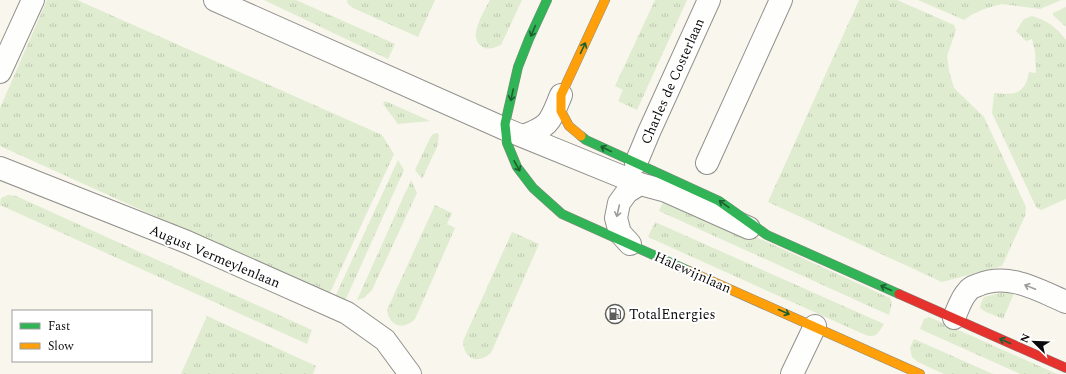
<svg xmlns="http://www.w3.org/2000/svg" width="1066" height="374" font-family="Spectral,serif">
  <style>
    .grass { fill: url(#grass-tufts) }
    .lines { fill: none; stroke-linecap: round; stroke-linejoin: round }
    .street-casing { stroke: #91908c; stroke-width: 24 }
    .fast-casing { stroke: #888783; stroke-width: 10 }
    .slow-casing { stroke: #888783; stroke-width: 10 }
    .jam-casing { stroke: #888783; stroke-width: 10 }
    .street { stroke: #fefefc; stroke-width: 22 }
    .fast { stroke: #30b455; stroke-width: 9 }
    .slow { stroke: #ff9f0a; stroke-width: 9 }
    .jam { stroke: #e5322d; stroke-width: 9 }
    .oneway { stroke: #1d5f30 }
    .oneway2 { stroke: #9c9c9b }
    .labels { text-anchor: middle; stroke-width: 4; stroke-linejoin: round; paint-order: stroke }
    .street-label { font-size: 14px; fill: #0a0a0a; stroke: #fff }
    .poi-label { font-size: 14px; fill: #0a0a0a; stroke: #fff; text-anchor: start }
  </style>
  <defs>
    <pattern id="grass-tufts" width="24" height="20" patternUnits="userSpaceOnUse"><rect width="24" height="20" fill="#dfeccf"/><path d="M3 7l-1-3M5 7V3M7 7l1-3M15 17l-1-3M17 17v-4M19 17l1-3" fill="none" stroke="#bec9b0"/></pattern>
  </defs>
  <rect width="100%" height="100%" fill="#f8f6ed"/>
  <!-- grass -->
  <path class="grass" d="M47,0H77L382,135L394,154L329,295L0,146V108Z
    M264,0H296L395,44L388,59Z
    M347,0H435L418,37L353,8L348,4Z
    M490,0H522L501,45C494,48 489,50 483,47C466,39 484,12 490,0Z
    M655,0H687L637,110L618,101L623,90L615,86Z
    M859,0H897L954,25L956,30L947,56L949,71L954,88L984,117L1026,207L1025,216L1002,266L942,282L768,202Z
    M918,0H1061L1040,9L1002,4L984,9L971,15L964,20Z
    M1066,7V27L1053,15V13Z
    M1032,16C1047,20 1057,28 1066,40V199L1041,210L1036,207L992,113L994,93C1014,95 1025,95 1029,72L1036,73L1035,52L1032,39L1026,41L1016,31L1024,19Z
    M385,101L430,121L398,124L383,104Z
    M437,133L439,135L437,147L422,179L415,170L430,138L433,134Z
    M398,160L404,170L345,301L335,297Z
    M411,180L417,193L372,290L364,298L357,300Z
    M8,195L16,196L312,330L307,344L0,205L1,198Z
    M666,196L890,298L892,303L889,315L659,211Z
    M435,205L452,213L447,224L455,228L415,319C403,331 389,326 387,310Z
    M655,222L884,324C877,336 874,339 861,333L648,237Z
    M512,232L539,244L491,353C477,365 464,359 463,341Z
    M1016,289L1003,319L986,312L980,308L981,303L984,297Z
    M207,316L316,366L313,374H181Z
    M929,317L1057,374H1020L920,329L924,319Z
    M914,339L993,374H944L918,362L912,357L910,348Z"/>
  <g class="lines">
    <!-- street casing -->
    <g class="street-casing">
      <path id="street" d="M215,0L505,129L640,184L666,191L749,228
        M0,72L33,0
        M523,136C551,126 550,121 561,95
        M636,163L649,132L709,0
        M707,163L781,0
        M0,168L187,242L347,313L385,340L410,374
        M630,244L620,233L616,218L619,203L627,192L640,184
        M954,318C958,309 961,298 968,291C970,288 975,286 978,285C1009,272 1038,290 1066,302
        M792,374L815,326"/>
    </g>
    <!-- fast casing -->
    <g class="fast-casing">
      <path id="fast" d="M547,0L529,39L518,67L505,124L507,143L517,167L533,188L562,214L689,271
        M581,136L586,140L719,201L767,235L899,294"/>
    </g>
    <!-- slow casing -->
    <g class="slow-casing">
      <path id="slow" d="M581,136L569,126L561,111V95L605,0
        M689,271L920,374"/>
    </g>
    <!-- jam casing -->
    <g class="jam-casing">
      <path id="jam" d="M899,294L1066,368"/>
    </g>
    <!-- street -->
    <use href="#street" class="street"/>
    <!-- fast -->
    <use href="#fast" class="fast"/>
    <!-- slow -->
    <use href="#slow" class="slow"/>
    <!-- jam -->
    <use href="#jam" class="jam"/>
  </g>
  <!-- one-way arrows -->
  <defs><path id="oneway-shaft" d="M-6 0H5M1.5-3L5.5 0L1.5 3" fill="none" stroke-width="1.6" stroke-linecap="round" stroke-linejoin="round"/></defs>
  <g class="oneway">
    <use href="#oneway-shaft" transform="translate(533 31) rotate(114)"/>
    <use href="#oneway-shaft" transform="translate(583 48) rotate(-65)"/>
    <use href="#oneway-shaft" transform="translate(512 95) rotate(102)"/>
    <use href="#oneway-shaft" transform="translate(606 149) rotate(-154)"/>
    <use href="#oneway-shaft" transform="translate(517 166) rotate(61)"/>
    <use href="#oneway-shaft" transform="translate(724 204) rotate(-145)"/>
    <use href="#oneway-shaft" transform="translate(886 288) rotate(-156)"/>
    <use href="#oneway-shaft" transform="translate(784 312) rotate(24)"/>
    <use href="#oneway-shaft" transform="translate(1005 341) rotate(-156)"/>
  </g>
  <g class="oneway2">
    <use href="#oneway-shaft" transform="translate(618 211) rotate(103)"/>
    <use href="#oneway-shaft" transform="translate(1030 287) rotate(-158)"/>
  </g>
  <!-- icons -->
  <defs>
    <g id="fuel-ring" transform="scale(1)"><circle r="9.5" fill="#fff" stroke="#5d5d59" stroke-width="1.5"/><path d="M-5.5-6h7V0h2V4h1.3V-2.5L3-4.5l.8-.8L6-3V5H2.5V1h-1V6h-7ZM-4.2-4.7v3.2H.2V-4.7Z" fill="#5d5d59"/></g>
  </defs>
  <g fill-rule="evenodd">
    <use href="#fuel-ring" x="615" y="314"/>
  </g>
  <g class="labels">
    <!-- street labels -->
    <g class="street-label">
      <text transform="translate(672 81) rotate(-66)" y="5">Charles de Costerlaan</text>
      <text transform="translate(215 256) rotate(23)" y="5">August Vermeylenlaan</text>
      <text transform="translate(693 272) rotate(24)" y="5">Halewijnlaan</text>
    </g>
    <!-- poi labels -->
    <g class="poi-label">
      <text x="629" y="319">TotalEnergies</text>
    </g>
  </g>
  <!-- legend -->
  <rect x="12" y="310" width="140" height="52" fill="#ffffff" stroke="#9d9d9d"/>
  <rect x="20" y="323" width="20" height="6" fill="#30b455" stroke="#9d9d9d"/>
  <text x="48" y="330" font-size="12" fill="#0a0a0a">Fast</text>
  <rect x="20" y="343" width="20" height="6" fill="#ff9f0a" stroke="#9d9d9d"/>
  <text x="48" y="350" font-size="12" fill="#0a0a0a">Slow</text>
  <!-- north arrow -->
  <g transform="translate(1034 342) rotate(293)" stroke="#ffffff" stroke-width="3" paint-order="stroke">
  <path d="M0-3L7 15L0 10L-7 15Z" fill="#0a0a0a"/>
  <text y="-6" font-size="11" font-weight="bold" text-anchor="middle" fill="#0a0a0a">N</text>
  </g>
</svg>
